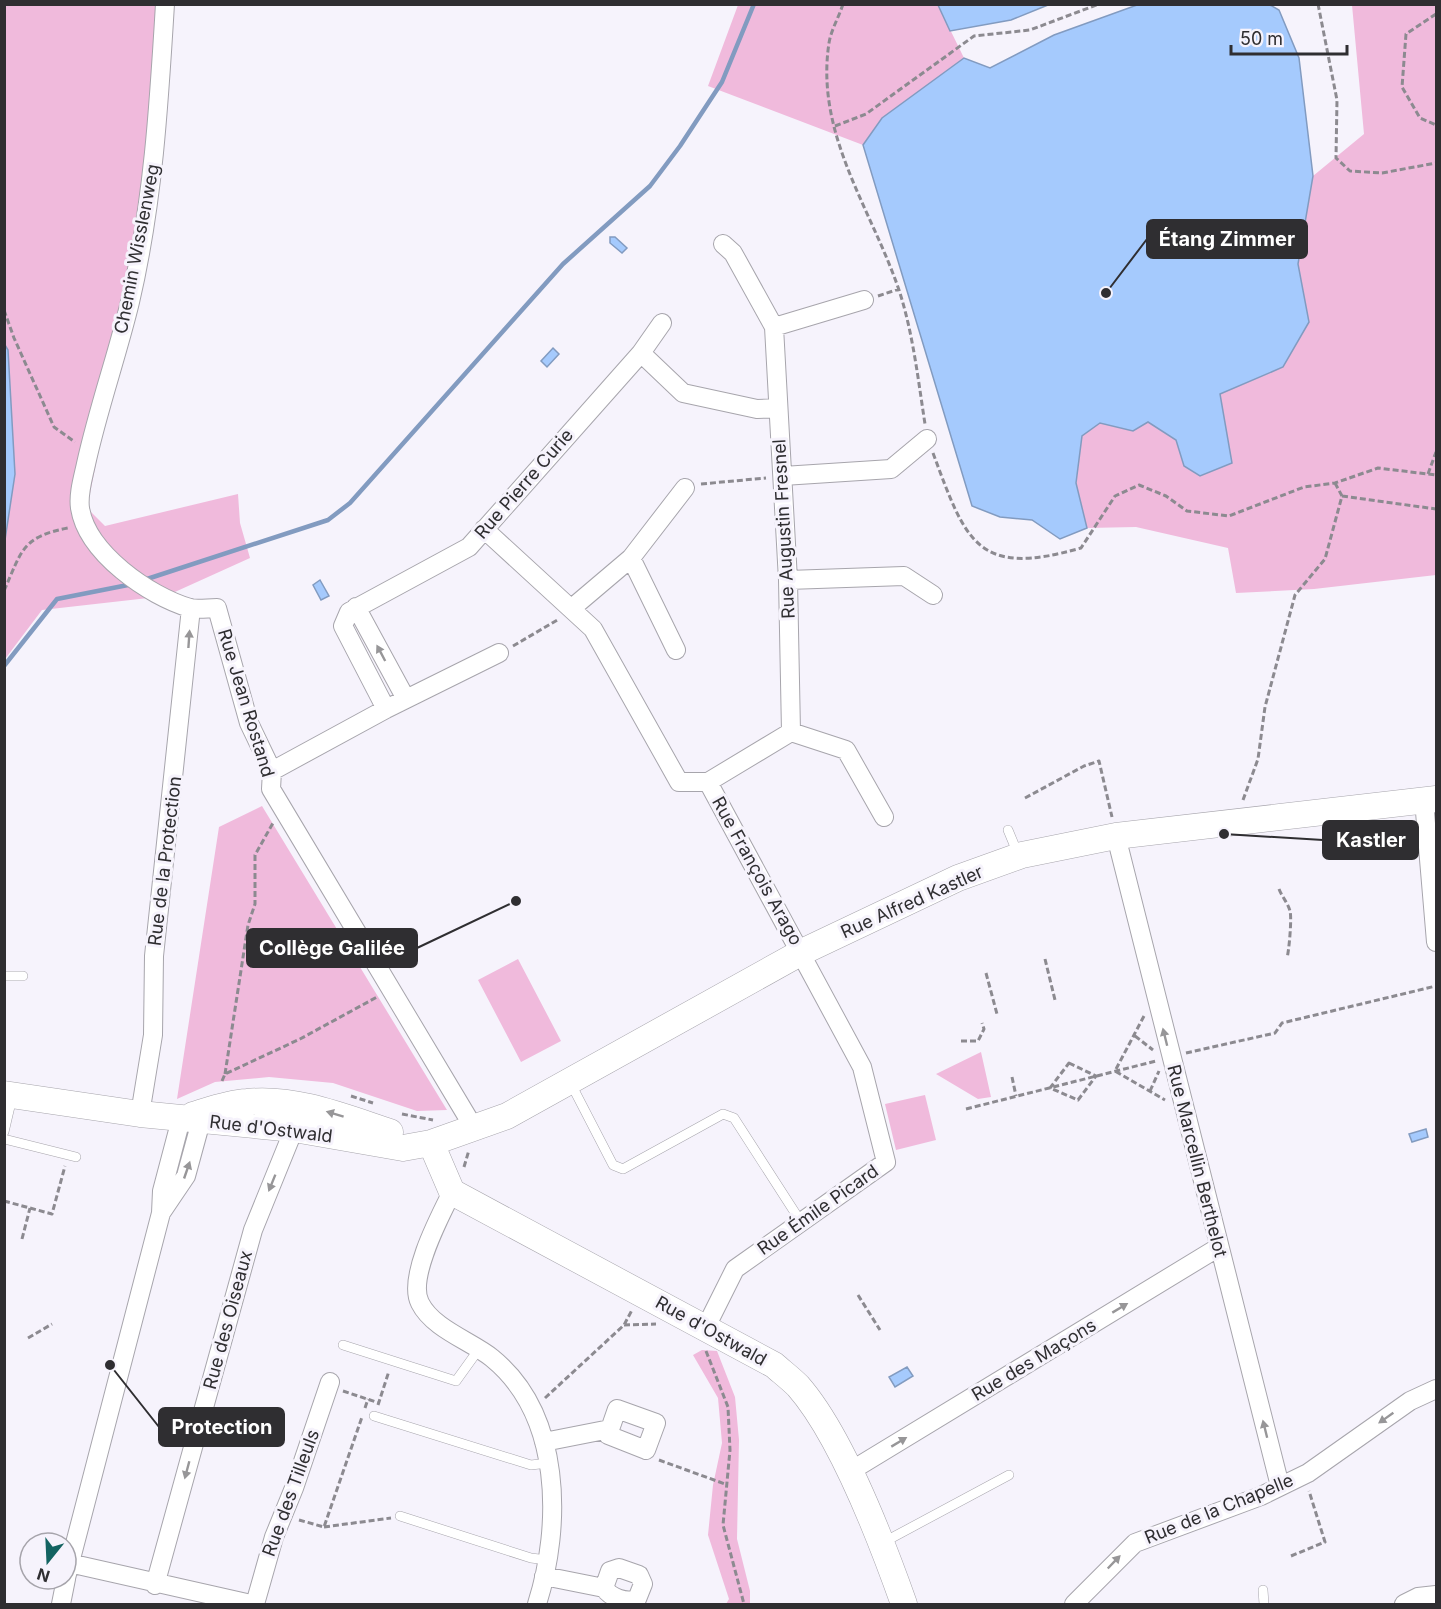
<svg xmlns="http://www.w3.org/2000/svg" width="1441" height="1609" font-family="Inter,sans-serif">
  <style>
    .green { fill: #f0badc }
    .water { fill: #a5cafd; stroke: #829bc0; stroke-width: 1.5 }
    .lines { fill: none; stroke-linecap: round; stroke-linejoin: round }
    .stream { stroke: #829bc0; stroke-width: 4.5 }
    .lane-casing { stroke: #a7a5ac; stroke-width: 10 }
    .street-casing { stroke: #a7a5ac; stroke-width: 20 }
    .secondary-casing { stroke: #a7a5ac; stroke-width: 27 }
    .path { stroke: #8c8a90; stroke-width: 3; stroke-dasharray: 6 3; stroke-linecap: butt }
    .lane { stroke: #fff; stroke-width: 9 }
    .street { stroke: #fff; stroke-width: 18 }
    .secondary { stroke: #fff; stroke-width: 26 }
    .oneway { fill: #979698 }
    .labels { text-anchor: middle; stroke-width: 6; stroke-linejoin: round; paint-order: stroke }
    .street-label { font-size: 18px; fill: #2f2e31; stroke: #f6f3fc }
    .leader { fill: none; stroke: #2f2e31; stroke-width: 2 }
    .callout-dot { fill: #2f2e31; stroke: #f6f3fc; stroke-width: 2 }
    .callout { fill: #2f2e31; stroke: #2f2e31; stroke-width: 2 }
    .callout-label { font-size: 20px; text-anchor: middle; font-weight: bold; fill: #fff }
  </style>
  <rect width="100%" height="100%" fill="#f6f3fc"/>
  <!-- green -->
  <path class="green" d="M5,5H173L163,153L136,303L100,444L87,508L105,526L238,494L240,523L250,558L166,596L42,610L5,659Z
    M738,5H938L964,58L882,118L863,145L708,86Z
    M1352,5H1436V575L1314,589L1236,593L1228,548L1136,527L1087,528L1076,483L1082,436L1100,423L1133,431L1148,421L1176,440L1184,466L1220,394L1283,367L1309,322L1298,264L1313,176L1364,134Z
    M262,806L447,1110L417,1111L333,1083L269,1077L215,1082L177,1099L219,827Z
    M518,959L561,1041L521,1062L478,980Z
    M981,1052L991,1097L978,1099L936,1074Z
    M925,1095L936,1140L896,1150L885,1104Z
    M702,1350L717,1351L735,1397L739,1440L737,1539L750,1591V1604H726L729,1599L708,1535L713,1485L722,1443L718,1398L693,1355Z"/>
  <!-- water -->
  <path class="water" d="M938,5H1048L1011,20L950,31Z
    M1270,5L1279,10L1299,58L1313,176L1298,264L1309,322L1283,367L1220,394L1232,463L1200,476L1184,466L1176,440L1148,422L1133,431L1100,423L1082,436L1076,483L1087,528L1060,539L1032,520L1000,517L972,506L863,145L882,118L964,58L990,68L1054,35L1137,5Z
    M610,237H615L627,248L622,253L610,243Z
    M5,345L8,350L15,474L5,540Z
    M553,348L559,354L547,367L541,361Z
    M320,580L329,596L321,600L313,585Z
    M1426,1129L1428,1137L1412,1142L1409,1134Z
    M907,1367L913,1376L895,1387L889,1377Z"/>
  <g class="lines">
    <!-- stream -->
    <path class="stream" d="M144,580L328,520L350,503L563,264L650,186L680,146L722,82L754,4
      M4,666L57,599L133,584"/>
    <!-- lane casing -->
    <g class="lane-casing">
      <path id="lane" d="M1008,830L1018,854
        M4,976H23
        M570,1082L613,1165L623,1169L723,1114L734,1118L801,1222
        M4,1132L12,1098
        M4,1139L76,1157
        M343,1345L456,1381L479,1349
        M374,1416L531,1465L548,1463
        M400,1516L531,1558L547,1560
        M884,1542L1009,1475
        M1263,1590L1264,1604"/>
    </g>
    <!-- street casing -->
    <g class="street-casing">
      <path id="street" d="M165,4C159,104 153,204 130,302C117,356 98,409 86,464C83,478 78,494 80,508C87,553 149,596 190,608C197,610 208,608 217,608L249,723L272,771L271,789L474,1128
        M774,327L864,300
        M641,353L662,323
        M783,476L891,469L927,439
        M484,529L593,629L679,782H708L862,1067L886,1162L735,1269L706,1327
        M631,558L676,650
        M788,580L904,576L933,595
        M356,607L406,699
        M572,608L631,558L685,488
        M386,709L343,626L349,612L469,547L641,353L683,393L757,409L778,408
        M791,732L846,750L884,817
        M272,771L386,709L499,653
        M708,782L791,732L788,580L774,327L733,253L723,244
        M1424,800L1436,942
        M1116,836L1280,1486
        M140,1114L153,1035L154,956L191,608
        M452,1192C440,1216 407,1278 420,1303C433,1329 471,1341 492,1358C562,1415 562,1525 537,1604
        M161,1213L186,1176L201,1121
        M617,1409L656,1423L646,1450L608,1435Z
        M544,1442L610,1429
        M849,1472L1219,1247
        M69,1563L251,1604
        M619,1568L639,1575L643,1584L637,1599C626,1603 611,1598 604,1588L610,1571Z
        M544,1576L604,1588
        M66,1578L161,1213L162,1191L181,1119
        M155,1585L253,1230L294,1129
        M61,1604L66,1579
        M255,1604L274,1537L294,1488L330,1382
        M1074,1604L1135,1543L1261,1496L1308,1473L1410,1401L1436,1389
        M1404,1604L1418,1597L1436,1595"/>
    </g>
    <!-- secondary casing -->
    <g class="secondary-casing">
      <path id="secondary" d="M4,1094L140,1114L294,1129L403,1148L431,1143L507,1116L802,952L958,878L1022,855L1116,836L1436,799
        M193,1115C210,1110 228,1103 247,1102C296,1097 344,1117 390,1132
        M431,1143L452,1192L774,1365C782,1372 791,1379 798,1386C841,1435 882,1542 904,1604"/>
    </g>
    <!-- path -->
    <path class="path" d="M843,4C839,17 831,30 829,43C815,134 871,208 899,290C913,333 918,379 925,424
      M1318,4L1337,100L1336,158L1350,171L1382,173L1436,163
      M1436,14L1406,34L1402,87L1420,118L1436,125
      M835,126L866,114L974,36L1030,30L1099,4
      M878,296L899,289
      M4,310L14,338L54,427L75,442
      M933,453C966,542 977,578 1081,548L1115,496L1139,485L1166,496L1187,511L1229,516L1304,487L1335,483L1378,468L1436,475
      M1428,474L1436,452
      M701,484L766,478
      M1342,496L1436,509
      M4,591C22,550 22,537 68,528
      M513,646L559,619
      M1025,798L1084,766L1099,761L1112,817
      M1243,800L1258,759L1265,707L1295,595L1325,559L1342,496L1335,483
      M1279,889C1282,897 1288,903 1290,911C1292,918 1289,951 1287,958
      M1045,959L1055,1000
      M986,973L997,1014
      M1144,1016L1115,1071L1165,1100
      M1135,1036L1153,1050
      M961,1041H978L984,1029L982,1023
      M1186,1053L1275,1033L1282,1023L1436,986
      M1069,1063L1096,1076L1078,1100L1050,1088Z
      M225,1074L248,925L255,904V855L273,823
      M1012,1077L1016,1096
      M222,1081L225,1074L300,1039L377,997
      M1150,1091L1159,1071
      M351,1096L373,1103
      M966,1109L1156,1061
      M402,1114L433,1120
      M464,1167L469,1150
      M4,1201L52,1214L65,1166
      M22,1239L30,1208
      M858,1295L880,1330
      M624,1325L656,1324
      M28,1338L52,1324
      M706,1351L728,1407L730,1450L723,1525L744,1604
      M343,1391L379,1403
      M545,1398L624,1325L632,1310
      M378,1405L389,1371
      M365,1408L368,1399
      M659,1460L725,1484
      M299,1520L324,1527L362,1417
      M324,1527L391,1518
      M1291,1556L1325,1542L1309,1491"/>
    <!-- lane -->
    <use href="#lane" class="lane"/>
    <!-- street -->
    <use href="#street" class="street"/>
    <!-- secondary -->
    <use href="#secondary" class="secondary"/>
  </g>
  <!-- one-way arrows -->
  <defs><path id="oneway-solid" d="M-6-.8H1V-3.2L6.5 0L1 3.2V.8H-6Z" transform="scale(1.5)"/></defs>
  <g class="oneway">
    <use href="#oneway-solid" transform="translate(189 639) rotate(-86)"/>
    <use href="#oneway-solid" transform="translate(381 653) rotate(-118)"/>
    <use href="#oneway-solid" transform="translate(1165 1037) rotate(-104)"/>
    <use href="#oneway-solid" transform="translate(335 1114) rotate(-163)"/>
    <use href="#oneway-solid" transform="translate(187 1170) rotate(-71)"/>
    <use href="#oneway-solid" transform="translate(272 1183) rotate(112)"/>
    <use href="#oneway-solid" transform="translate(1120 1308) rotate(-31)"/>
    <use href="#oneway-solid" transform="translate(1386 1418) rotate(145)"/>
    <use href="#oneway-solid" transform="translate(1265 1429) rotate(-104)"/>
    <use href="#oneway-solid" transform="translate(899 1442) rotate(-31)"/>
    <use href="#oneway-solid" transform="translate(187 1470) rotate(105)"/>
    <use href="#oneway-solid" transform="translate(1114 1562) rotate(-46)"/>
  </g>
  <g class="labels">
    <!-- street labels -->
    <g class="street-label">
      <text transform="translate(137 249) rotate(-79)" y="6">Chemin Wisslenweg</text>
      <text transform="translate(524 484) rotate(-49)" y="6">Rue Pierre Curie</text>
      <text transform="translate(784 529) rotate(-93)" y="6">Rue Augustin Fresnel</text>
      <text transform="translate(246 703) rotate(73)" y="6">Rue Jean Rostand</text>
      <text transform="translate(165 861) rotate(-83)" y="6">Rue de la Protection</text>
      <text transform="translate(757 871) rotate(61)" y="6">Rue François Arago</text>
      <text transform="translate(912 902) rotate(-24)" y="6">Rue Alfred Kastler</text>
      <text transform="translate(271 1129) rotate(7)" y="6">Rue d'Ostwald</text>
      <text transform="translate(1197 1161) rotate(76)" y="6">Rue Marcellin Berthelot</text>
      <text transform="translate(818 1210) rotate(-35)" y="6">Rue Émile Picard</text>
      <text transform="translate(228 1320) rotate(-75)" y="6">Rue des Oiseaux</text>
      <text transform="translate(711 1331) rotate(29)" y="6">Rue d'Ostwald</text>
      <text transform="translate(1034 1360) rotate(-31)" y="6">Rue des Maçons</text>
      <text transform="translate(291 1493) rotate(-70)" y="6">Rue des Tilleuls</text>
      <text transform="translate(1219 1509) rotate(-22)" y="6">Rue de la Chapelle</text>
    </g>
  </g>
  <!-- callouts -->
  <path class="leader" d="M1106 293L1147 239M1224 834L1323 840M516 901L417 948M110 1365L159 1427"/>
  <g class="callout-dot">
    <circle cx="1106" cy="293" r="6"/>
    <circle cx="1224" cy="834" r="6"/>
    <circle cx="516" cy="901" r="6"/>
    <circle cx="110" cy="1365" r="6"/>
  </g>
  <g class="callout">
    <rect x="1147" y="220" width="160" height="38" rx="6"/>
    <rect x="1323" y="821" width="95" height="38" rx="6"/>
    <rect x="247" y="929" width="170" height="38" rx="6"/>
    <rect x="159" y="1408" width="125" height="38" rx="6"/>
  </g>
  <g class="callout-label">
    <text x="1227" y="246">Étang Zimmer</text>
    <text x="1371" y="847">Kastler</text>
    <text x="332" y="955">Collège Galilée</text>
    <text x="222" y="1434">Protection</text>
  </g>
  <!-- border -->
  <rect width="1441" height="1609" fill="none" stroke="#2f2e31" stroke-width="12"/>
  <!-- north arrow -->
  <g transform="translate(48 1561) rotate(198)"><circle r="28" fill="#f6f3fc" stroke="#a6a4ab" stroke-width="1.5"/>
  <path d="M0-4.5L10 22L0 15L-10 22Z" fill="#136361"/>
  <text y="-9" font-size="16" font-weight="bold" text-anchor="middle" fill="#2f2e31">N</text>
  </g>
  <!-- scale -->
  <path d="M1231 45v9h116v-9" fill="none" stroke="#2f2e31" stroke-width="3"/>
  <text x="1240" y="45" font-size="18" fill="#2f2e31" stroke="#f6f3fc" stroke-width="4.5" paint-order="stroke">50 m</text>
</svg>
